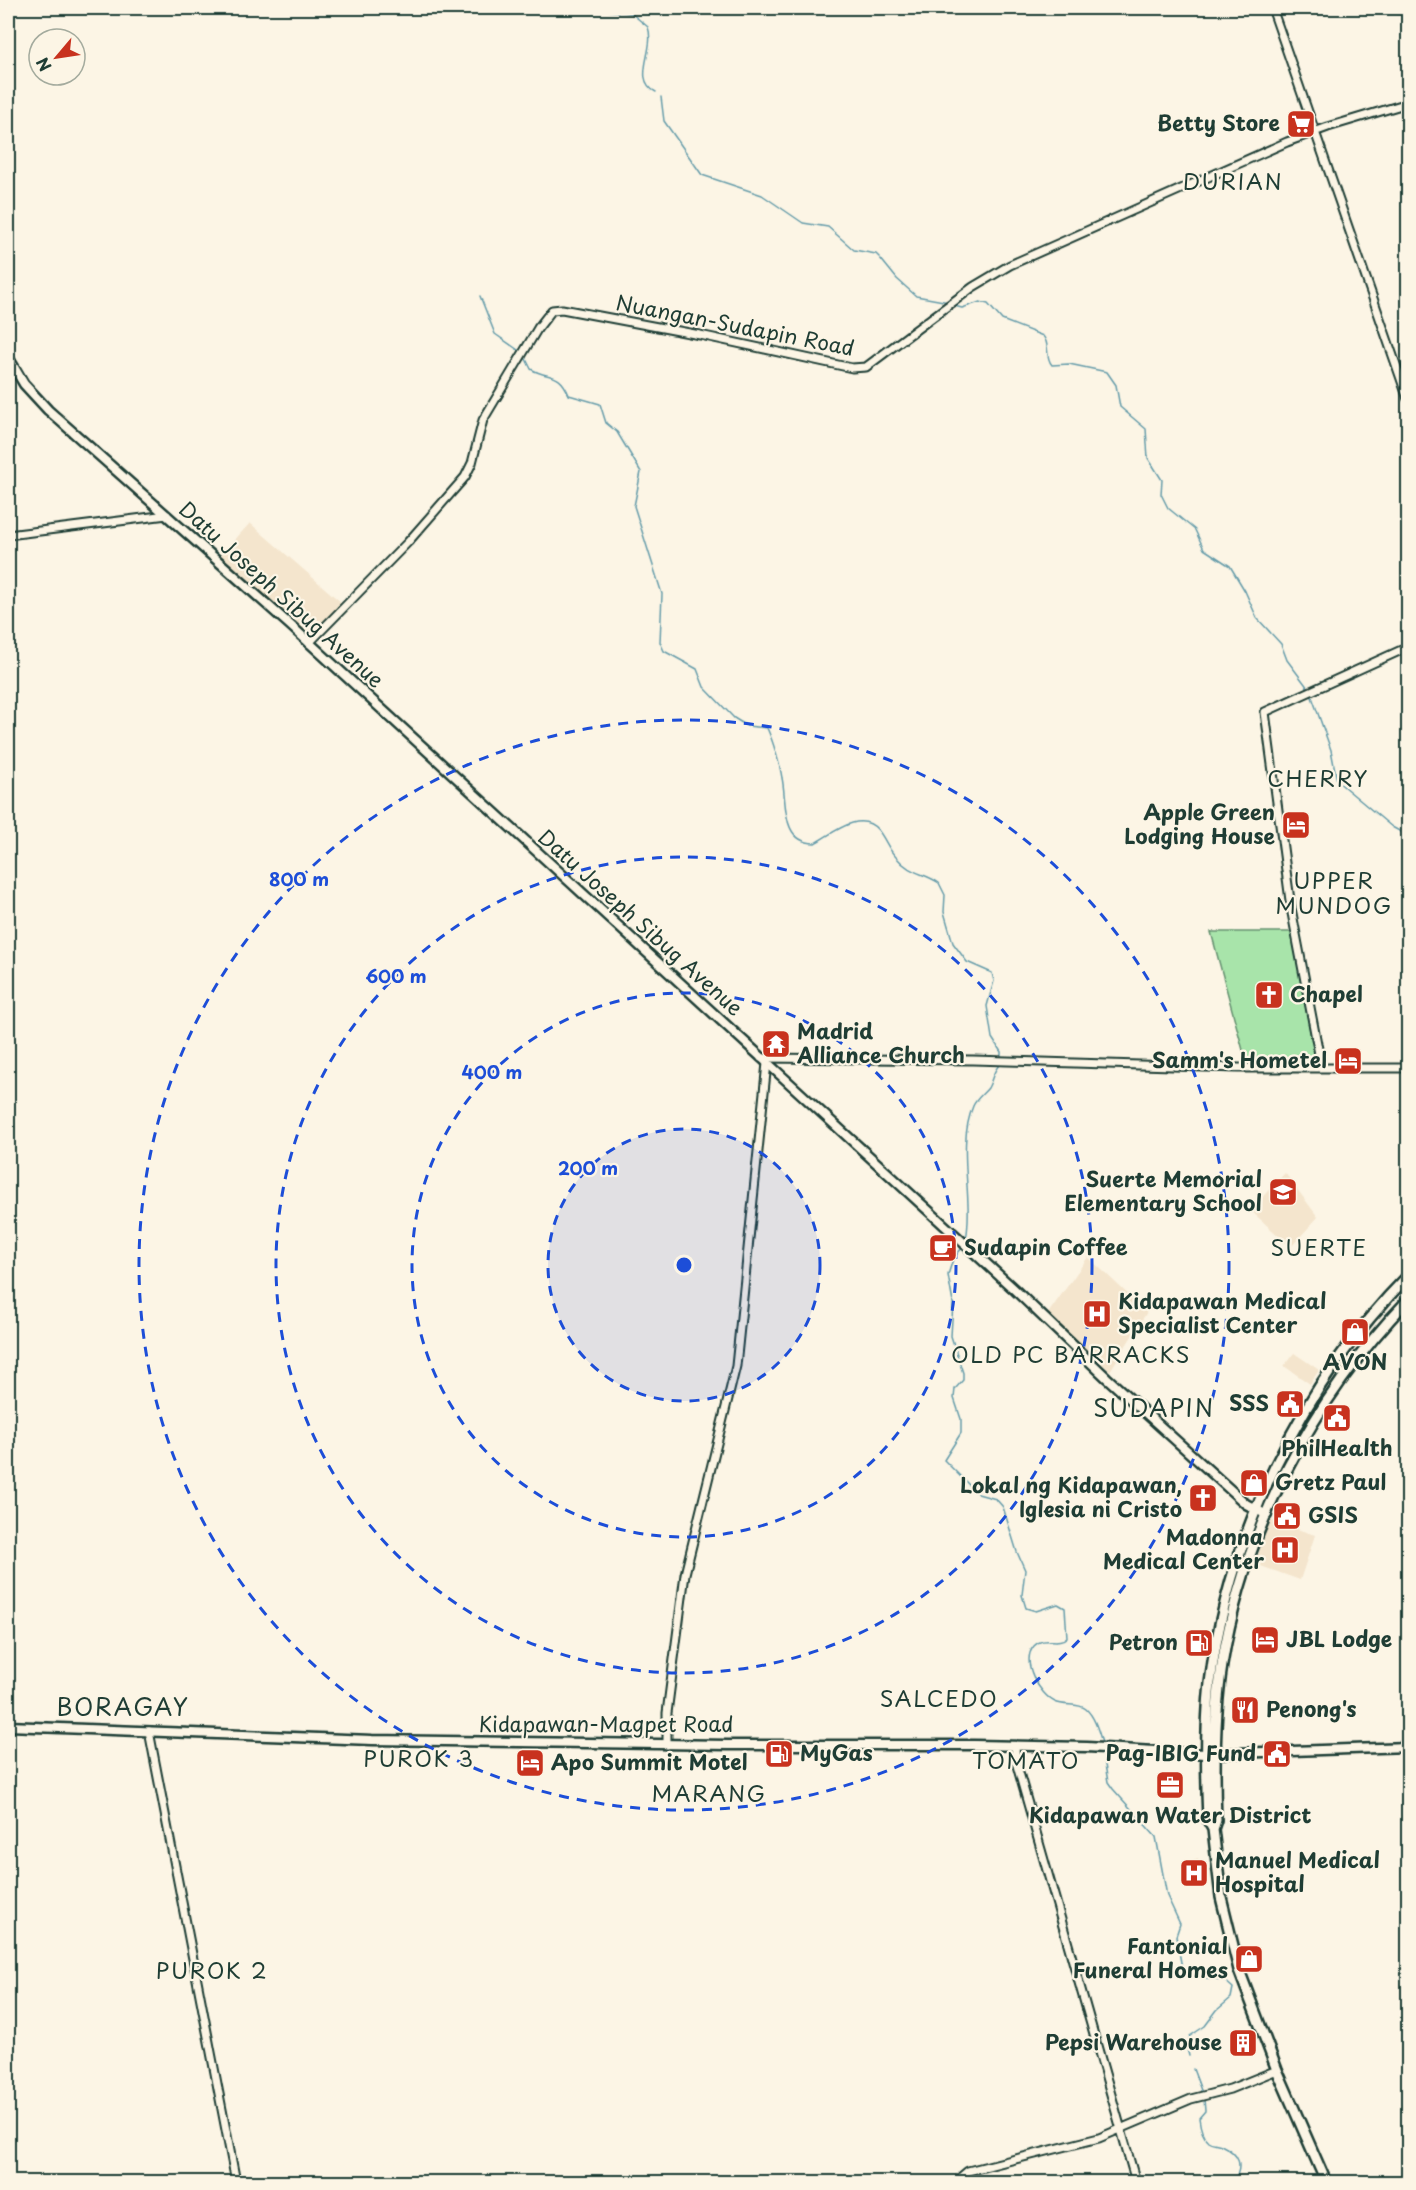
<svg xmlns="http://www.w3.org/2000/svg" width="1416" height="2190" font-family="'Playpen Sans',sans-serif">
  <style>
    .built { fill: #f4e5cd }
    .green { fill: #a8e4aa; stroke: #64906f; stroke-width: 1.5 }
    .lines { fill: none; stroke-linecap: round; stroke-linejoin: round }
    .stream { stroke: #669caa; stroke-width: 1.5 }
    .minor-casing { stroke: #1f3d34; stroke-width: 11 }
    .major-casing { stroke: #1f3d34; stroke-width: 13 }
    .highway-casing { stroke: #1f3d34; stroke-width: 14 }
    .minor { stroke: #fcf5e5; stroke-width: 7 }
    .major { stroke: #fcf5e5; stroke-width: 8 }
    .highway { stroke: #fcf5e5; stroke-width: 9 }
    .ring { fill: none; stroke: #1d4ed8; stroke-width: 3; stroke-dasharray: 10 8 }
    .labels { text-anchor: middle; stroke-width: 4.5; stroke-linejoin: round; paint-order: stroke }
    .poi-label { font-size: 21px; font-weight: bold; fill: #1f3d34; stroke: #fcf5e5; text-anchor: end }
    .street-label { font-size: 21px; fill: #1f3d34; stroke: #fcf5e5 }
    .neighbourhood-label { font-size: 22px; letter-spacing: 1.5px; fill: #1f3d34; stroke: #fcf5e5 }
    .quarter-label { font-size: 24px; letter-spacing: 1.5px; fill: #1f3d34; stroke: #fcf5e5 }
    .centre { fill: #1d4ed8; stroke: #fcf5e5; stroke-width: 3 }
    .ring-label { font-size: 18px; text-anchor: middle; font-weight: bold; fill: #1d4ed8; stroke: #fcf5e5; stroke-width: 4.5; stroke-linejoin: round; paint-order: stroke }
  </style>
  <rect width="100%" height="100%" fill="#fcf5e5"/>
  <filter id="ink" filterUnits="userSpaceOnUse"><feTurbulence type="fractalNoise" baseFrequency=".0167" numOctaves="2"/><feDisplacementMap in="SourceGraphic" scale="12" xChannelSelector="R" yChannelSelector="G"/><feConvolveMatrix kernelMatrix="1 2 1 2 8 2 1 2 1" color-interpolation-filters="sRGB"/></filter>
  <g filter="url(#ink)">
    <!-- built -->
    <path class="built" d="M250,523L343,604L309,639L220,556Z
      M1285,1173L1318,1217L1291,1247L1250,1210Z
      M1088,1257L1147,1312L1110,1371L1047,1315Z
      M1294,1353L1319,1370L1310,1384L1284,1366Z
      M1270,1520L1315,1535L1300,1580L1255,1564Z
      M1198,1858L1200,1885L1190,1886L1188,1870H1183V1863Z"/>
    <!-- green -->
    <path class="green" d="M1211,932H1292L1316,1064L1247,1065Z"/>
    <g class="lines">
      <!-- stream -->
      <path class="stream" d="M589,8L631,13L648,27C656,50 631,79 656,92
        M1377,8L1398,14H1408
        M661,97L664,121L702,175L762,195L803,223L828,227L854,250L876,254L880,258L897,279L916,296L949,302
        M480,296L495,334L521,352
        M954,306L962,308L980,302L988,304L1002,320L1043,336C1051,345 1044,356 1052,365L1069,364L1107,372L1116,385L1120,407L1146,429L1148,458L1162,480L1161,494L1168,508L1195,530L1204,549L1230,566L1245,591L1257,618L1281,644L1287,660L1308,688
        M525,357L531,369C549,380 559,370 569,395L600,404L606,423L617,432L641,472L634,506L662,594L660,642L664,651L697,669L704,687L734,718L747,726L767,728C773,741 780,765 782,778C787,800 780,843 815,843C832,834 860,809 878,830C885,838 888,849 896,857C911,875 923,872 939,883L945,895L944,912L953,943L967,962L992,973L994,981L987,1006L992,1038L1001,1052V1059
        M1311,694L1331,750L1337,781L1392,827L1403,833L1408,831
        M966,1240C974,1196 956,1147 973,1106C976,1099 983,1094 988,1088C993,1079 992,1072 1000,1064
        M962,1248L953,1259L948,1275L953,1303L951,1336L963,1373V1380L955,1389L954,1398L961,1419V1433L944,1460L978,1494L996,1499L1003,1507L1017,1552L1025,1570L1022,1595L1026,1608L1036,1611L1058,1604L1065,1608L1067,1637C1058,1646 1044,1635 1034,1646C1020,1662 1040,1695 1055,1702C1065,1707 1078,1702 1086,1709C1095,1717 1099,1733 1102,1743
        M1103,1753L1108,1782L1113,1789L1156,1837L1167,1896L1180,1924L1176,1936L1183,1973L1185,1976L1200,1969L1206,1978L1224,1980L1233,1988L1231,1998L1217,2010L1205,2026L1190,2036L1187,2048L1189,2056
        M1193,2069L1202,2093
        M1204,2099L1205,2111L1199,2118C1200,2126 1202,2136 1208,2141C1212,2144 1217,2143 1221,2145C1240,2154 1244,2166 1233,2182"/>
      <!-- minor casing -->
      <g class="minor-casing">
        <path id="minor" d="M1272,8L1408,399
          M8,535L167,515
          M309,643L408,542L465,477L472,463L483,420L538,328L552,310L562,309L700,335L852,368L866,367L973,287L1010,265L1287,142L1328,127L1408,103
          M761,1058L973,1060L1238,1068H1408
          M1319,1067V1054L1291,908L1265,712L1408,647
          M149,1731L236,2182
          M667,1745V1713L685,1574L736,1366L767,1063
          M1015,1746L1016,1762L1136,2182
          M963,2182L962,2176L968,2171L1099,2138L1191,2099L1230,2089L1277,2070"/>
      </g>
      <!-- major casing -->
      <g class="major-casing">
        <path id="major" d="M8,357L24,384L48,410L290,625L1015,1290L1107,1378L1246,1504L1267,1515
          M8,1726L372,1740L728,1745H974L1087,1747L1205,1754L1408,1747"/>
      </g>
      <!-- highway casing -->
      <g class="highway-casing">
        <path id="highway" d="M1213,1829L1208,1820C1206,1774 1205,1729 1210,1683C1228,1535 1303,1382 1408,1276
          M1326,2182L1277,2070L1239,1970L1221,1897L1213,1829L1216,1820C1214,1768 1214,1717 1222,1665C1244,1528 1313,1399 1408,1300"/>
      </g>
      <!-- minor -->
      <use href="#minor" class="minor"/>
      <!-- major -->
      <use href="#major" class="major"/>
      <!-- highway -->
      <use href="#highway" class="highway"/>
    </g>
  </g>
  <!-- distance rings -->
  <circle cx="684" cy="1265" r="136" fill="#1d4ed8" fill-opacity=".12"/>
  <g class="ring">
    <circle cx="684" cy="1265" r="136"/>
    <circle cx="684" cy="1265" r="272"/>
    <circle cx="684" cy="1265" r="408"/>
    <circle cx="684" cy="1265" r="545"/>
  </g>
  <!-- icons -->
  <defs>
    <g id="supermarket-square" transform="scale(1.5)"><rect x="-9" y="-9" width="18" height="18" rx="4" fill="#c8321e" stroke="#fcf5e5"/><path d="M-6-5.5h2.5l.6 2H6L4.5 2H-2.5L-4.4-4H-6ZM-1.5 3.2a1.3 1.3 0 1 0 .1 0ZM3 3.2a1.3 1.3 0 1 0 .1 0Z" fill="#fff"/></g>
    <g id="hotel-square" transform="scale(1.5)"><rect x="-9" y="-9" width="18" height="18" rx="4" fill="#c8321e" stroke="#fcf5e5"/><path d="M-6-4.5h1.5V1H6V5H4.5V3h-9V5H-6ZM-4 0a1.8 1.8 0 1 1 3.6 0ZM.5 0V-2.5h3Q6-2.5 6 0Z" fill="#fff"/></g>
    <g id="church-square" transform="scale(1.5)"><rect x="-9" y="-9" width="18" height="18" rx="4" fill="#c8321e" stroke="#fcf5e5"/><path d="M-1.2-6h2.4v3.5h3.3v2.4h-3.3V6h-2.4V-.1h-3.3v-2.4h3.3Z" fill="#fff"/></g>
    <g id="temple-square" transform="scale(1.5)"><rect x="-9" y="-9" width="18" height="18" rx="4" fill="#c8321e" stroke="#fcf5e5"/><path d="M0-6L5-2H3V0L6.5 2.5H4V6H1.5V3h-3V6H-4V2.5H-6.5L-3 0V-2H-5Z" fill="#fff"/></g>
    <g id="school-square" transform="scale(1.5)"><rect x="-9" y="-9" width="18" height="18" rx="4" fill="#c8321e" stroke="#fcf5e5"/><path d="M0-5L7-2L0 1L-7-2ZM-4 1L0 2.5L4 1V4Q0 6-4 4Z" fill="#fff"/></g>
    <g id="cafe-square" transform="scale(1.5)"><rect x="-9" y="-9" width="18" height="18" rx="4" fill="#c8321e" stroke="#fcf5e5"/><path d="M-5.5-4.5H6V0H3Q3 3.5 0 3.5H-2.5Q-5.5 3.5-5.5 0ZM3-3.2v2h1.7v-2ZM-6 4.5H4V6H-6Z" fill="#fff"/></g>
    <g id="hospital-square" transform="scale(1.5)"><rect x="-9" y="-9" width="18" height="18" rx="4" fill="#c8321e" stroke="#fcf5e5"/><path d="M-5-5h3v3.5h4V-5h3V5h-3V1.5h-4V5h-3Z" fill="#fff"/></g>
    <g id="shop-square" transform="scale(1.5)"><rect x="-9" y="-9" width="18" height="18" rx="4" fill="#c8321e" stroke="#fcf5e5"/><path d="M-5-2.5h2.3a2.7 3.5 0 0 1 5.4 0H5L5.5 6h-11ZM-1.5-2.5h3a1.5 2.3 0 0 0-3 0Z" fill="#fff"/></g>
    <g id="civic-square" transform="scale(1.5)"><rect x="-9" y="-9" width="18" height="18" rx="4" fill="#c8321e" stroke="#fcf5e5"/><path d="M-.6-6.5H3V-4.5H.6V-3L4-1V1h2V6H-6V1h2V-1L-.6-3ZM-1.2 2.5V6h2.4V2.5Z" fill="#fff"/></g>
    <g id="fuel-square" transform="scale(1.5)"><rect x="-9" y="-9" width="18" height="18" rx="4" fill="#c8321e" stroke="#fcf5e5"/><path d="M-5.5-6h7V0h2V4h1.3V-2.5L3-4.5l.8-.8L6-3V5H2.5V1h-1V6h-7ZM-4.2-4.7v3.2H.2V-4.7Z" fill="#fff"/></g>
    <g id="restaurant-square" transform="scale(1.5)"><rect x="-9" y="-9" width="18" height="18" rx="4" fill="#c8321e" stroke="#fcf5e5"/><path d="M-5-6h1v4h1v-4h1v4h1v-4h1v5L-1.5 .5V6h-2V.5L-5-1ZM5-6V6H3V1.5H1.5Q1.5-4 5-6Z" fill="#fff"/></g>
    <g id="office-square" transform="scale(1.5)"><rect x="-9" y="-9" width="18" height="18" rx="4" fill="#c8321e" stroke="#fcf5e5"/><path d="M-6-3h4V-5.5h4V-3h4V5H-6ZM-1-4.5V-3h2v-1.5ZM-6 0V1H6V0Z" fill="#fff"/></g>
    <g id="building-square" transform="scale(1.5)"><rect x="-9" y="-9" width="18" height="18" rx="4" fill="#c8321e" stroke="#fcf5e5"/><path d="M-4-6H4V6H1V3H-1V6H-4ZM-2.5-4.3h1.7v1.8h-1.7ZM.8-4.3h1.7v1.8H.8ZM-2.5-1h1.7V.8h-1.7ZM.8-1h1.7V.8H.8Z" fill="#fff"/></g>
  </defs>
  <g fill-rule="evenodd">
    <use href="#supermarket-square" x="1301" y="124"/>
    <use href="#hotel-square" x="1296" y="825"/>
    <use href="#church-square" x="1269" y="995"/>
    <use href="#temple-square" x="776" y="1044"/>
    <use href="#hotel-square" x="1348" y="1061"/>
    <use href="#school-square" x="1283" y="1192"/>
    <use href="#cafe-square" x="943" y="1248"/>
    <use href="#hospital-square" x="1097" y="1314"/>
    <use href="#shop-square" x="1355" y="1332"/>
    <use href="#civic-square" x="1290" y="1404"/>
    <use href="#civic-square" x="1337" y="1418"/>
    <use href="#shop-square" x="1254" y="1483"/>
    <use href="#church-square" x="1203" y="1498"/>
    <use href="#civic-square" x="1287" y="1516"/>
    <use href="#hospital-square" x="1285" y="1550"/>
    <use href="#hotel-square" x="1265" y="1640"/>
    <use href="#fuel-square" x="1199" y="1643"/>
    <use href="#restaurant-square" x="1245" y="1710"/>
    <use href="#fuel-square" x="779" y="1754"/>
    <use href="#civic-square" x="1277" y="1754"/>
    <use href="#hotel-square" x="530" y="1763"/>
    <use href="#office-square" x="1170" y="1785"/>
    <use href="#hospital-square" x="1194" y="1873"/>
    <use href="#shop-square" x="1249" y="1959"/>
    <use href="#building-square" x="1243" y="2043"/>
  </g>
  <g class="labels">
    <!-- poi labels -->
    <g class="poi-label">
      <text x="1280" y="131">Betty Store</text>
      <text x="1275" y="820">Apple Green<tspan x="1275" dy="24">Lodging House</tspan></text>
      <text x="1290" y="1002" text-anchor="start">Chapel</text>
      <text x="797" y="1039" text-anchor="start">Madrid<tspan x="797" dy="24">Alliance Church</tspan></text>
      <text x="1327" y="1068">Samm's Hometel</text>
      <text x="1262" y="1187">Suerte Memorial<tspan x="1262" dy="24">Elementary School</tspan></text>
      <text x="964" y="1255" text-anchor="start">Sudapin Coffee</text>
      <text x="1118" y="1309" text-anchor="start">Kidapawan Medical<tspan x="1118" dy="24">Specialist Center</tspan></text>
      <text x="1355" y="1370" text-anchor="middle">AVON</text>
      <text x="1269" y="1411">SSS</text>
      <text x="1337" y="1456" text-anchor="middle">PhilHealth</text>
      <text x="1275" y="1490" text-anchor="start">Gretz Paul</text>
      <text x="1182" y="1493">Lokal ng Kidapawan,<tspan x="1182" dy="24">Iglesia ni Cristo</tspan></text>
      <text x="1308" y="1523" text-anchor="start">GSIS</text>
      <text x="1264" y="1545">Madonna<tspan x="1264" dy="24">Medical Center</tspan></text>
      <text x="1286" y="1647" text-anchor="start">JBL Lodge</text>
      <text x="1178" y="1650">Petron</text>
      <text x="1266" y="1717" text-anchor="start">Penong's</text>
      <text x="800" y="1761" text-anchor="start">MyGas</text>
      <text x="1256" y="1761">Pag-IBIG Fund</text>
      <text x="551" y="1770" text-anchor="start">Apo Summit Motel</text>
      <text x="1170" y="1823" text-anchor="middle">Kidapawan Water District</text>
      <text x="1215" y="1868" text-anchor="start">Manuel Medical<tspan x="1215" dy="24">Hospital</tspan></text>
      <text x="1228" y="1954">Fantonial<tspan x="1228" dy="24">Funeral Homes</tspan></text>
      <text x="1222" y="2050">Pepsi Warehouse</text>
    </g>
    <!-- street labels -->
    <g class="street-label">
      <text transform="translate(735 326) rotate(11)" y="7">Nuangan-Sudapin Road</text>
      <text transform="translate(281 595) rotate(42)" y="7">Datu Joseph Sibug Avenue</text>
      <text transform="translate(640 923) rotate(42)" y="7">Datu Joseph Sibug Avenue</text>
      <text x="606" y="1732">Kidapawan-Magpet Road</text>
    </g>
    <!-- neighbourhood labels -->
    <g class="neighbourhood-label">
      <text x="1233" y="190">DURIAN</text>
      <text x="1318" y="787">CHERRY</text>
      <text x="1334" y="889">UPPER<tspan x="1334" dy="25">MUNDOG</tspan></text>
      <text x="1319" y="1256">SUERTE</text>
      <text x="1071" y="1363">OLD PC BARRACKS</text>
      <text x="939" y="1707">SALCEDO</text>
      <text x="419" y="1767">PUROK 3</text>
      <text x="1026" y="1769">TOMATO</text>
      <text x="709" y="1802">MARANG</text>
      <text x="212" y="1979">PUROK 2</text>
    </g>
    <!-- quarter labels -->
    <g class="quarter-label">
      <text x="1154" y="1417">SUDAPIN</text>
      <text x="123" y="1716">BORAGAY</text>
    </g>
  </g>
  <circle cx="684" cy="1265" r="9" class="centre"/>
  <g class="ring-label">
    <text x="299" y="886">800 m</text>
    <text x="396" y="983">600 m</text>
    <text x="492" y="1079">400 m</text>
    <text x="588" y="1175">200 m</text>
  </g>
  <!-- margin -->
  <rect width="1416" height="2190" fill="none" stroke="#fcf5e5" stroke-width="30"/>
  <rect x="15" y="15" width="1386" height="2160" fill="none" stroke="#1f3d34" stroke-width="2" filter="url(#ink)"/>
  <!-- north arrow -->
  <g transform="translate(57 57) rotate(241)"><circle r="28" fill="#fcf5e5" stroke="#a4ab9e" stroke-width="1.5"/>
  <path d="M0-4.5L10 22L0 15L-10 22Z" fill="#c8321e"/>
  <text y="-9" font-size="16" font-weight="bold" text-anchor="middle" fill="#1f3d34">N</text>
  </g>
</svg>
